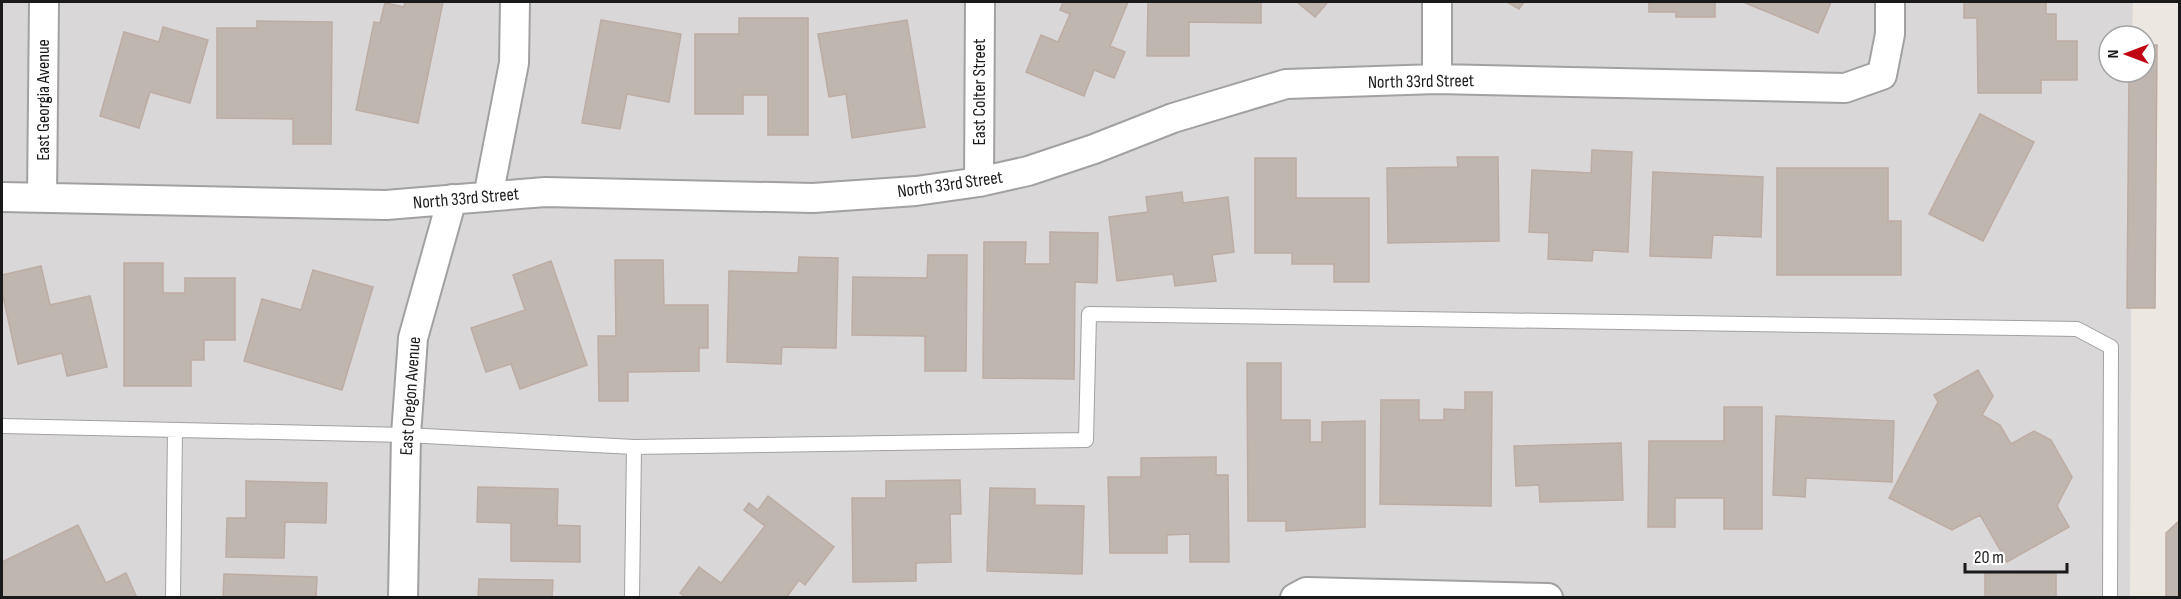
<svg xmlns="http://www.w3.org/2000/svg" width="2181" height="599" font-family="'Sofia Sans Condensed',sans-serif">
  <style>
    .residential { fill: #d9d7d7 }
    .building { fill: #c0b6b0; stroke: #bdaca3; stroke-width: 1.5 }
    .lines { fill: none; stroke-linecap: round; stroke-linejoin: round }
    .service-casing { stroke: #a1a1a1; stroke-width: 16 }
    .minor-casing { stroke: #a1a1a1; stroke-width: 32 }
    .service { stroke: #fff; stroke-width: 14 }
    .minor { stroke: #fff; stroke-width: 28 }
    .labels { text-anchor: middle; stroke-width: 4.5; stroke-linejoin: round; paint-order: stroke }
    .street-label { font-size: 18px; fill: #1a1a1a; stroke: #fff }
  </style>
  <rect width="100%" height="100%" fill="#ece7e0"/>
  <!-- residential -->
  <path class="residential" d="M2,2H2133L2132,36H2109V72H2132L2130,597H2Z"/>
  <!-- building -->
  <path class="building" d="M405,2H443L418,123L356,110L374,22L380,23L385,3L404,7Z
    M1063,2H1128L1110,46L1125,52L1114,78L1094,70L1084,96L1026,72L1041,35L1058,42L1070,14L1060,10Z
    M1148,2H1261V23L1189,22V56H1147Z
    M1297,2H1328L1315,17Z
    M1507,2H1524L1519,9Z
    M1649,2H1715V17H1676V12H1649Z
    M1743,2H1831L1818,33Z
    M1964,2H2046V14H2056V41H2077V80H2041V93H1978L1977,18H1964Z
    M739,18H808V135H768V95H743V114H695V34H739Z
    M601,20L681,34L669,102L627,94L620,129L582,123Z
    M907,20L925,127L852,138L846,94L829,97L818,34Z
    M257,21L332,22L331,144H293V119L217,118V28H257Z
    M163,27L208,40L190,103L150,92L139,128L100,116L124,32L159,42Z
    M2145,45H2157L2155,308H2127L2129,72H2145Z
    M1980,114L2034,142L1983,241L1929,214Z
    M1592,150L1632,152L1628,252L1593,250L1592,261L1548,259L1549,233L1529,232L1532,170L1591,173Z
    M1457,157H1498L1499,241L1388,243L1387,168L1458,167Z
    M1255,158H1296V198H1369V282H1334V264H1292V253H1255Z
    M1777,168H1888V221H1901V275H1777Z
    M1653,172L1763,177L1761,237L1713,235L1711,258L1650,256Z
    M1182,192L1183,203L1228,197L1234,252L1212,255L1216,281L1175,286L1173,274L1117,281L1109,217L1148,212L1146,197Z
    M1050,232L1098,233L1097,283L1075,282L1074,379L983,378L984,242H1026L1025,264H1050Z
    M928,255H967L966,371H925V336L852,335L853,277L927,278Z
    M799,257L838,258L836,348L782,347L781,364L727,362L729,271L798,273Z
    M615,260H663L664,305H708V348H699V371L628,372V401H599L598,336H616Z
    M551,261L587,365L520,389L511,364L486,372L471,328L525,310L513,275Z
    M124,263H163V293H185V278H235V340H204V360H191V386H124Z
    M41,266L50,305L90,296L107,367L67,376L62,353L18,364L2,292V275Z
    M313,270L373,287L342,390L244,361L262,299L301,310Z
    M1247,363H1281V420H1310V442H1322V422L1365,421V527L1286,531V521H1248Z
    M1978,370L1993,396L1982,415L2000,425L2011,444L2034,431L2051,440L2072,477L2057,506L2069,527L2007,562L1980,515L1952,530L1889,498L1938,402L1934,395Z
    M1465,392H1492L1491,506L1380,504L1381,400H1419V420H1444V409L1465,410Z
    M1724,407H1762V529H1724V498H1675V527H1648L1649,441H1724Z
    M1776,416L1894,421L1892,482L1806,478L1805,497L1773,495Z
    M1621,443L1623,500L1540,502L1539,485L1516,486L1514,446Z
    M1216,457V475H1228L1229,562H1190V534L1167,535V553H1110L1108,477H1141V458Z
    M960,480L961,514H950L951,562L916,563V581L853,582L852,498H886V481Z
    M246,481L327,483L326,523L285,522L284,558L226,557L227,518H246Z
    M478,487L558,489L557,525L580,526V562L511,561V523L477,522Z
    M990,488L1035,489V505L1084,506L1082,574L987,571Z
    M768,496L834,547L805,585L799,580L786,598H686L680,593L699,567L721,583L765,526L744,510L749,503L758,510Z
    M2180,520V598H2166V533Z
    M78,525L106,583L126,573L137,598H2V562Z
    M1985,572L2056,573V598H1985Z
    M224,574L317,577L316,598H223Z
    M479,579L553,580L552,598H478Z"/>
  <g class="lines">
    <!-- service casing -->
    <g class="service-casing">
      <path id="service" d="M2,426L406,435L634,447L1086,440L1089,314L2077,329L2111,347L2110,598
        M173,598L175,430
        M632,598L634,447"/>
    </g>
    <!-- minor casing -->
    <g class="minor-casing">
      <path id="minor" d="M1437,79V2
        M979,182L980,2
        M2,197L386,205L545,192L813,198L916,191L979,182L1028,171L1094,149L1173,118L1286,84L1437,79L1845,88L1882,75L1890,34V2
        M488,197L514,63L515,2
        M42,198L44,2
        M403,598L406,435L413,338L452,199
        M1295,598L1306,592L1548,598"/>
    </g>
    <!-- service -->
    <use href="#service" class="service"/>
    <!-- minor -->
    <use href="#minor" class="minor"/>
  </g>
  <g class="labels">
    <!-- street labels -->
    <g class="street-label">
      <text transform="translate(1421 81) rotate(-1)" y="6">North 33rd Street</text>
      <text transform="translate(979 92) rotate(-90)" y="6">East Colter Street</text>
      <text transform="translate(43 100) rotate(-90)" y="6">East Georgia Avenue</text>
      <text transform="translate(950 184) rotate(-8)" y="6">North 33rd Street</text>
      <text transform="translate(466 198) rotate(-5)" y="6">North 33rd Street</text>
      <text transform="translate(410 396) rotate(-86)" y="6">East Oregon Avenue</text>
    </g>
  </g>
  <!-- border -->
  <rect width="2181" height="599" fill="none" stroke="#1a1a1a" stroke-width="6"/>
  <!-- north arrow -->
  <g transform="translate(2127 54) rotate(270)"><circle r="28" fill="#ffffff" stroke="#a3a3a3" stroke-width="1.5"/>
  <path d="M0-4.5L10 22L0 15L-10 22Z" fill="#c10413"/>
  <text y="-9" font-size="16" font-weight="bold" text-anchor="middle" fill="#1a1a1a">N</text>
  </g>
  <!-- scale -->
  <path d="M1965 563v9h102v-9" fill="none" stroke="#1a1a1a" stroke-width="3"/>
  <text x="1974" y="563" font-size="18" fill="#1a1a1a" stroke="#ffffff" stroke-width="4.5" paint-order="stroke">20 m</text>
</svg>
